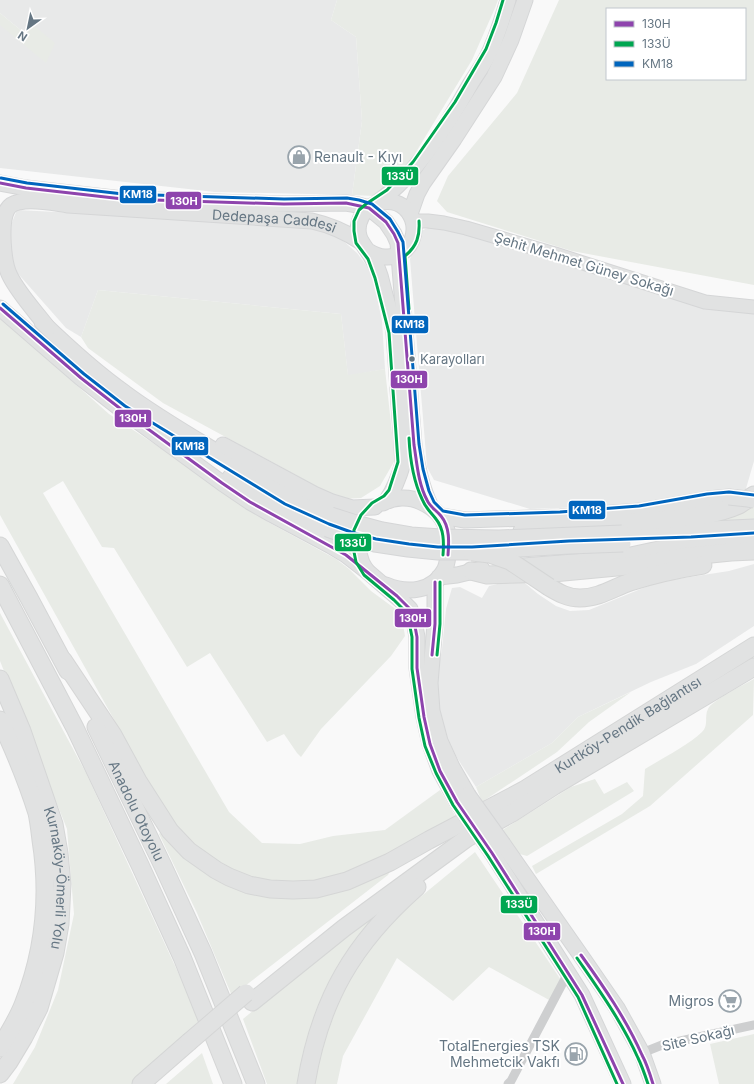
<svg xmlns="http://www.w3.org/2000/svg" width="754" height="1084" font-family="Inter,sans-serif">
  <style>
    .built { fill: #e8e9e9 }
    .green { fill: #e8ebe6; fill-rule: evenodd }
    .lines { fill: none; stroke-linecap: round; stroke-linejoin: round }
    .secondary-casing { stroke: #d5d6d7; stroke-width: 15 }
    .primary-casing { stroke: #d5d6d7; stroke-width: 17 }
    .highway-casing { stroke: #d5d6d6; stroke-width: 19 }
    .street { stroke: #cecfd0; stroke-width: 9 }
    .secondary { stroke: #e1e2e2; stroke-width: 13 }
    .primary { stroke: #e1e2e2; stroke-width: 15 }
    .highway { stroke: #e1e2e2; stroke-width: 17 }
    .primary-bridge-casing { stroke: #d5d6d7; stroke-width: 17; stroke-linecap: butt }
    .highway-bridge-casing { stroke: #d5d6d6; stroke-width: 19; stroke-linecap: butt }
    .primary-bridge { stroke: #e1e2e2; stroke-width: 15 }
    .highway-bridge { stroke: #e1e2e2; stroke-width: 17 }
    .bus-1-casing { stroke: #fff; stroke-width: 6 }
    .bus-2-casing { stroke: #fff; stroke-width: 6 }
    .bus-3-casing { stroke: #fff; stroke-width: 6 }
    .bus-1 { stroke: #8e44ad; stroke-width: 3 }
    .bus-2 { stroke: #00a651; stroke-width: 3 }
    .bus-3 { stroke: #0065bd; stroke-width: 3 }
    .bus-dot { fill: #657683; stroke: #fff; stroke-width: 1.5 }
    .labels { text-anchor: middle; stroke-width: 4; stroke-linejoin: round; paint-order: stroke }
    .bus-label { font-size: 13px; fill: #657683; stroke: #fff; text-anchor: start }
    .poi-label { font-size: 14px; fill: #657683; stroke: #fff; text-anchor: end }
    .street-label { font-size: 14px; fill: #657683; stroke: #fff }
    .line-badge { stroke: #fff; stroke-width: 1.5 }
    .badge-label { font-size: 11px; text-anchor: middle; font-weight: bold; fill: #fff }
  </style>
  <rect width="100%" height="100%" fill="#f9f9f9"/>
  <!-- built -->
  <path class="built" d="M0,0H337L331,20L356,37L362,121L352,195L215,192L0,168V24L30,48L32,24L23,32L0,13Z
    M17,210L214,220L317,228L340,238L357,253L372,273L382,321L385,369L348,376L341,314L98,290L81,337L66,328L13,268L10,227Z
    M434,225L754,311V461L745,492L715,490L644,505L530,509L434,480L427,467L410,259L421,231Z
    M754,564V626L696,664L651,682L578,717L552,743L476,787L446,741L436,713V683L442,649L446,609L452,588L460,587L482,598L489,586L520,579L538,594L556,606L570,611L589,610L658,582L729,571Z"/>
  <!-- green -->
  <path class="green" d="M337,0H498L495,8L472,60L416,152L397,179L375,196L352,195L362,121L356,37L331,20Z
    M559,0H754V285L572,251L447,212L437,201L448,176L517,93ZM607,9H745V79H607Z
    M0,13L23,32L32,24L55,43L46,63L0,25Z
    M98,290L341,314L348,375L385,369L395,460L380,486L361,498L342,499L316,486L163,403L88,348L81,337Z
    M0,317L109,414L197,472L266,521L336,559L349,569L371,591L401,613L405,636L391,656L321,729L301,757L297,753L284,734L267,742L210,653L187,667L114,548L102,547L63,481L43,493L229,812L262,843L300,844L333,836L385,830L440,790L457,819L374,865L329,881L277,886L235,872L191,844L170,820L0,515Z
    M754,506V523L671,526L737,514Z
    M0,613L86,773L200,1020L133,1084H13L35,1047L58,990L74,914L67,829L0,661Z
    M754,679L753,715L650,806L536,874L532,866L622,814L643,796L645,769C663,758 687,746 702,732C709,726 704,716 708,709C711,701 745,684 754,679Z
    M631,692L589,722L557,752L482,802L476,787L552,743L578,717Z
    M595,779L604,794L627,782L634,791L527,856L516,853L501,831L571,787Z
    M160,833L179,852L250,891L390,871L388,875L232,996L197,913L159,834Z
    M475,852L561,980L551,1001L489,967L453,1001L397,958L343,1056L337,1084H312L320,1039L342,988L368,948L407,908Z
    M409,887L363,935L302,1084H267L243,1019L306,967Z
    M754,1034V1084H719L710,1044Z
    M202,1053L213,1084H166Z"/>
  <g class="lines">
    <!-- secondary casing -->
    <g class="secondary-casing">
      <path id="secondary" d="M414,221H428L444,223L466,228L555,254L705,302L754,307"/>
    </g>
    <!-- primary casing -->
    <g class="primary-casing">
      <g id="primary">
        <path d="M0,183L26,188L123,199L284,204L346,203L358,205L369,208L386,222L394,234L398,243L414,445C417,466 421,486 430,505"/>
        <path d="M378,202C417,174 448,124 471,83C478,72 486,61 491,49C498,33 503,17 508,0"/>
        <path d="M410,214L417,194L423,183L454,139L494,77L511,40L525,0"/>
        <path d="M368,251C373,254 379,257 385,257C411,259 424,226 405,208C390,195 364,203 359,223C355,239 365,245 372,258C377,266 380,274 382,283C386,300 392,317 394,333C395,347 396,361 397,375C399,405 401,434 403,463C399,477 395,488 387,500"/>
        <path d="M0,308L81,378L122,410L222,483L250,502L271,514L331,546L346,555L368,572L404,603L410,609L414,621L417,637V668L424,717L430,744L440,771L457,802"/>
        <path d="M42,322C68,347 95,372 125,393C156,416 189,435 222,455C258,477 293,499 331,515"/>
        <path id="s1" d="M48,328C36,312 19,294 10,276C3,263 0,223 7,210C9,206 14,203 19,202C33,198 54,203 68,205L312,221C330,225 346,232 361,242"/>
        <path d="M223,445L314,494L332,502L352,508L375,507"/>
        <path d="M230,477L283,508L327,529"/>
        <path d="M383,503C394,497 409,496 421,502C442,511 451,528 448,551C448,557 447,564 445,569C434,592 407,594 386,585"/>
        <path d="M441,516L465,520L560,517L640,511L708,499L729,497"/>
        <path d="M361,528C357,537 357,550 361,560C362,564 365,568 367,571"/>
        <path d="M622,533L754,527"/>
        <path d="M682,542L754,538"/>
        <path d="M523,566L612,559L691,542"/>
        <path d="M439,577L457,575L482,569"/>
        <path d="M435,582V624L430,683L432,711L440,741L452,767L468,795"/>
        <path d="M503,844L584,960L617,1008L642,1053L653,1084"/>
        <path d="M492,853L582,995L623,1084"/>
      </g>
    </g>
    <!-- highway casing -->
    <g class="highway-casing">
      <g id="highway">
        <path d="M522,531C563,526 605,524 646,521C677,518 710,518 739,505C744,502 749,498 754,495"/>
        <path d="M0,546L29,598L68,671"/>
        <path d="M471,571L487,575L553,573L638,565L681,557L731,552L754,551"/>
        <path d="M0,585L75,728L140,865L182,957L233,1084"/>
        <path d="M549,587C559,593 568,598 580,598C599,598 613,588 630,582C654,574 678,569 703,565"/>
        <path id="s2" d="M63,660L113,735L138,781L170,831L189,851L216,870L229,877L249,885L270,889L293,890L316,889L347,881L390,862L429,840L524,790L754,646"/>
        <path id="s3" d="M0,679L22,731L54,824L59,853L62,884L60,924L55,953L39,1008L24,1037L9,1062L0,1074"/>
        <path d="M0,720C14,750 27,781 37,813C39,822 40,832 41,840C50,897 44,952 23,1005C17,1020 8,1034 0,1048"/>
        <path id="s4" d="M96,727L163,866L203,953L256,1084"/>
        <path d="M252,1002L344,928L467,838L512,813L554,786L754,667"/>
        <path d="M141,1084L189,1042"/>
        <path d="M306,1084C320,1000 353,943 417,887"/>
      </g>
    </g>
    <!-- street -->
    <path class="street" d="M642,1053L662,1045L754,1025
      M508,1084L511,1081L568,973"/>
    <!-- secondary -->
    <use href="#secondary" class="secondary"/>
    <!-- primary -->
    <use href="#primary" class="primary"/>
    <!-- highway -->
    <use href="#highway" class="highway"/>
    <!-- primary-bridge casing -->
    <g class="primary-bridge-casing">
      <path id="primary-bridge" d="M729,497L748,499L754,500
        M331,515L356,523L382,530L411,535L441,537L499,538L622,533
        M327,529L350,537L375,544L408,549L438,552H472L569,546L623,544
        M468,795L503,844
        M457,802L492,853"/>
    </g>
    <!-- highway-bridge casing -->
    <g class="highway-bridge-casing">
      <path id="highway-bridge" d="M472,552L490,554L510,561L549,587
        M189,1042L246,993"/>
    </g>
    <!-- primary-bridge -->
    <use href="#primary-bridge" class="primary-bridge"/>
    <!-- highway-bridge -->
    <use href="#highway-bridge" class="highway-bridge"/>
    <!-- bus-1 casing -->
    <g class="bus-1-casing">
      <path id="bus-1" d="M0,183L26,188L123,199L284,204L346,203L369,208L386,222L394,234L398,243L414,445C417,463 418,483 427,500C430,507 436,510 441,516C450,527 449,542 448,555
        M0,308L81,378L122,410L222,483L250,502L346,555L397,596L410,609L414,621L417,637V668L424,717L430,744L440,771L457,802L492,853L582,995L623,1084
        M432,655L435,624V582
        M581,955C604,987 626,1019 642,1055C647,1064 650,1074 653,1084"/>
    </g>
    <!-- bus-2 casing -->
    <g class="bus-2-casing">
      <path id="bus-2" d="M503,0L496,23L486,49L455,102L413,162L387,190L366,204L359,210L354,221V231L356,243L368,259L375,278L389,333L398,462L389,490L384,496L372,503L361,515L354,530L353,547L356,562L364,575L394,600L406,612L409,622L412,637V669L419,718L425,746L436,773L453,805L488,856L578,997L617,1084
        M409,309L405,256C417,246 420,236 419,221
        M409,438C410,459 413,480 422,499C426,509 430,511 436,519C444,529 444,542 443,555
        M437,655L440,624V582
        M577,958C599,990 622,1022 638,1058C642,1066 645,1075 648,1084"/>
    </g>
    <!-- bus-3 casing -->
    <g class="bus-3-casing">
      <path id="bus-3" d="M1,178L27,183L123,194L284,199L347,198L359,200L372,204L390,219L398,232L403,242L419,444L423,469L429,491L434,502L443,511L465,515L560,512L639,506L707,494L729,492L754,495
        M3,304L84,374L125,406L285,504L329,524L351,532L376,539L409,544L438,547H472L569,541L691,537L754,533"/>
    </g>
    <!-- bus-1 -->
    <use href="#bus-1" class="bus-1"/>
    <!-- bus-2 -->
    <use href="#bus-2" class="bus-2"/>
    <!-- bus-3 -->
    <use href="#bus-3" class="bus-3"/>
  </g>
  <!-- icons -->
  <defs>
    <g id="shop-ring" transform="scale(1.15)"><circle r="9.5" fill="#fff" stroke="#99a4ac" stroke-width="1.5"/><path d="M-5-2.5h2.3a2.7 3.5 0 0 1 5.4 0H5L5.5 6h-11ZM-1.5-2.5h3a1.5 2.3 0 0 0-3 0Z" fill="#99a4ac"/></g>
    <g id="supermarket-ring" transform="scale(1.15)"><circle r="9.5" fill="#fff" stroke="#99a4ac" stroke-width="1.5"/><path d="M-6-5.5h2.5l.6 2H6L4.5 2H-2.5L-4.4-4H-6ZM-1.5 3.2a1.3 1.3 0 1 0 .1 0ZM3 3.2a1.3 1.3 0 1 0 .1 0Z" fill="#99a4ac"/></g>
    <g id="fuel-ring" transform="scale(1.15)"><circle r="9.5" fill="#fff" stroke="#99a4ac" stroke-width="1.5"/><path d="M-5.5-6h7V0h2V4h1.3V-2.5L3-4.5l.8-.8L6-3V5H2.5V1h-1V6h-7ZM-4.2-4.7v3.2H.2V-4.7Z" fill="#99a4ac"/></g>
  </defs>
  <g fill-rule="evenodd">
    <use href="#shop-ring" x="299" y="157"/>
    <use href="#supermarket-ring" x="730" y="1001"/>
    <use href="#fuel-ring" x="576" y="1054"/>
  </g>
  <!-- markers -->
  <circle class="bus-dot" cx="412" cy="359" r="3.5"/>
  <g class="labels">
    <!-- bus labels -->
    <g class="bus-label">
      <text x="420" y="364">Karayolları</text>
    </g>
    <!-- poi labels -->
    <g class="poi-label">
      <text x="314" y="162" text-anchor="start">Renault - Kıyı</text>
      <text x="714" y="1006">Migros</text>
      <text x="560" y="1051">TotalEnergies TSK<tspan x="560" dy="16">Mehmetcik Vakfı</tspan></text>
    </g>
    <!-- street labels -->
    <g class="street-label">
      <text dy="5" stroke="none"><textPath href="#s1" startOffset="403">Dedepaşa Caddesi</textPath></text>
      <text transform="translate(584 264) rotate(17)" y="5">Şehit Mehmet Güney Sokağı</text>
      <text dy="5" stroke="none"><textPath href="#s2" startOffset="720">Kurtköy-Pendik Bağlantısı</textPath></text>
      <text dy="5" stroke="none"><textPath href="#s4" startOffset="93">Anadolu Otoyolu</textPath></text>
      <text dy="5" stroke="none"><textPath href="#s3" startOffset="209">Kurnaköy-Ömerli Yolu</textPath></text>
      <text transform="translate(698 1038) rotate(-13)" y="5">Site Sokağı</text>
    </g>
  </g>
  <g class="line-badge">
    <rect x="381" y="166" width="38" height="20" rx="4" fill="#00a651"/>
    <rect x="119" y="185" width="38" height="19" rx="4" fill="#0065bd"/>
    <rect x="165" y="191" width="37" height="19" rx="4" fill="#8e44ad"/>
    <rect x="391" y="315" width="38" height="19" rx="4" fill="#0065bd"/>
    <rect x="390" y="370" width="38" height="19" rx="4" fill="#8e44ad"/>
    <rect x="114" y="409" width="38" height="19" rx="4" fill="#8e44ad"/>
    <rect x="171" y="436" width="38" height="20" rx="4" fill="#0065bd"/>
    <rect x="568" y="500" width="38" height="20" rx="4" fill="#0065bd"/>
    <rect x="334" y="533" width="38" height="19" rx="4" fill="#00a651"/>
    <rect x="394" y="608" width="38" height="20" rx="4" fill="#8e44ad"/>
    <rect x="500" y="895" width="38" height="19" rx="4" fill="#00a651"/>
    <rect x="523" y="922" width="38" height="19" rx="4" fill="#8e44ad"/>
  </g>
  <g class="badge-label">
    <text x="400" y="180">133Ü</text>
    <text x="138" y="198">KM18</text>
    <text x="184" y="205">130H</text>
    <text x="410" y="328">KM18</text>
    <text x="409" y="383">130H</text>
    <text x="133" y="422">130H</text>
    <text x="190" y="450">KM18</text>
    <text x="587" y="514">KM18</text>
    <text x="353" y="547">133Ü</text>
    <text x="413" y="622">130H</text>
    <text x="519" y="908">133Ü</text>
    <text x="542" y="935">130H</text>
  </g>
  <!-- legend -->
  <rect x="606" y="8" width="140" height="72" fill="#ffffff" stroke="#c1c8cd"/>
  <rect x="614" y="21" width="20" height="6" fill="#8e44ad" stroke="#c1c8cd"/>
  <text x="642" y="28" font-size="12" fill="#657683">130H</text>
  <rect x="614" y="41" width="20" height="6" fill="#00a651" stroke="#c1c8cd"/>
  <text x="642" y="48" font-size="12" fill="#657683">133Ü</text>
  <rect x="614" y="61" width="20" height="6" fill="#0065bd" stroke="#c1c8cd"/>
  <text x="642" y="68" font-size="12" fill="#657683">KM18</text>
  <!-- north arrow -->
  <g transform="translate(28 28) rotate(213)" stroke="#ffffff" stroke-width="3" paint-order="stroke">
  <path d="M0-3L7 15L0 10L-7 15Z" fill="#657683"/>
  <text y="-6" font-size="11" font-weight="bold" text-anchor="middle" fill="#657683">N</text>
  </g>
</svg>
